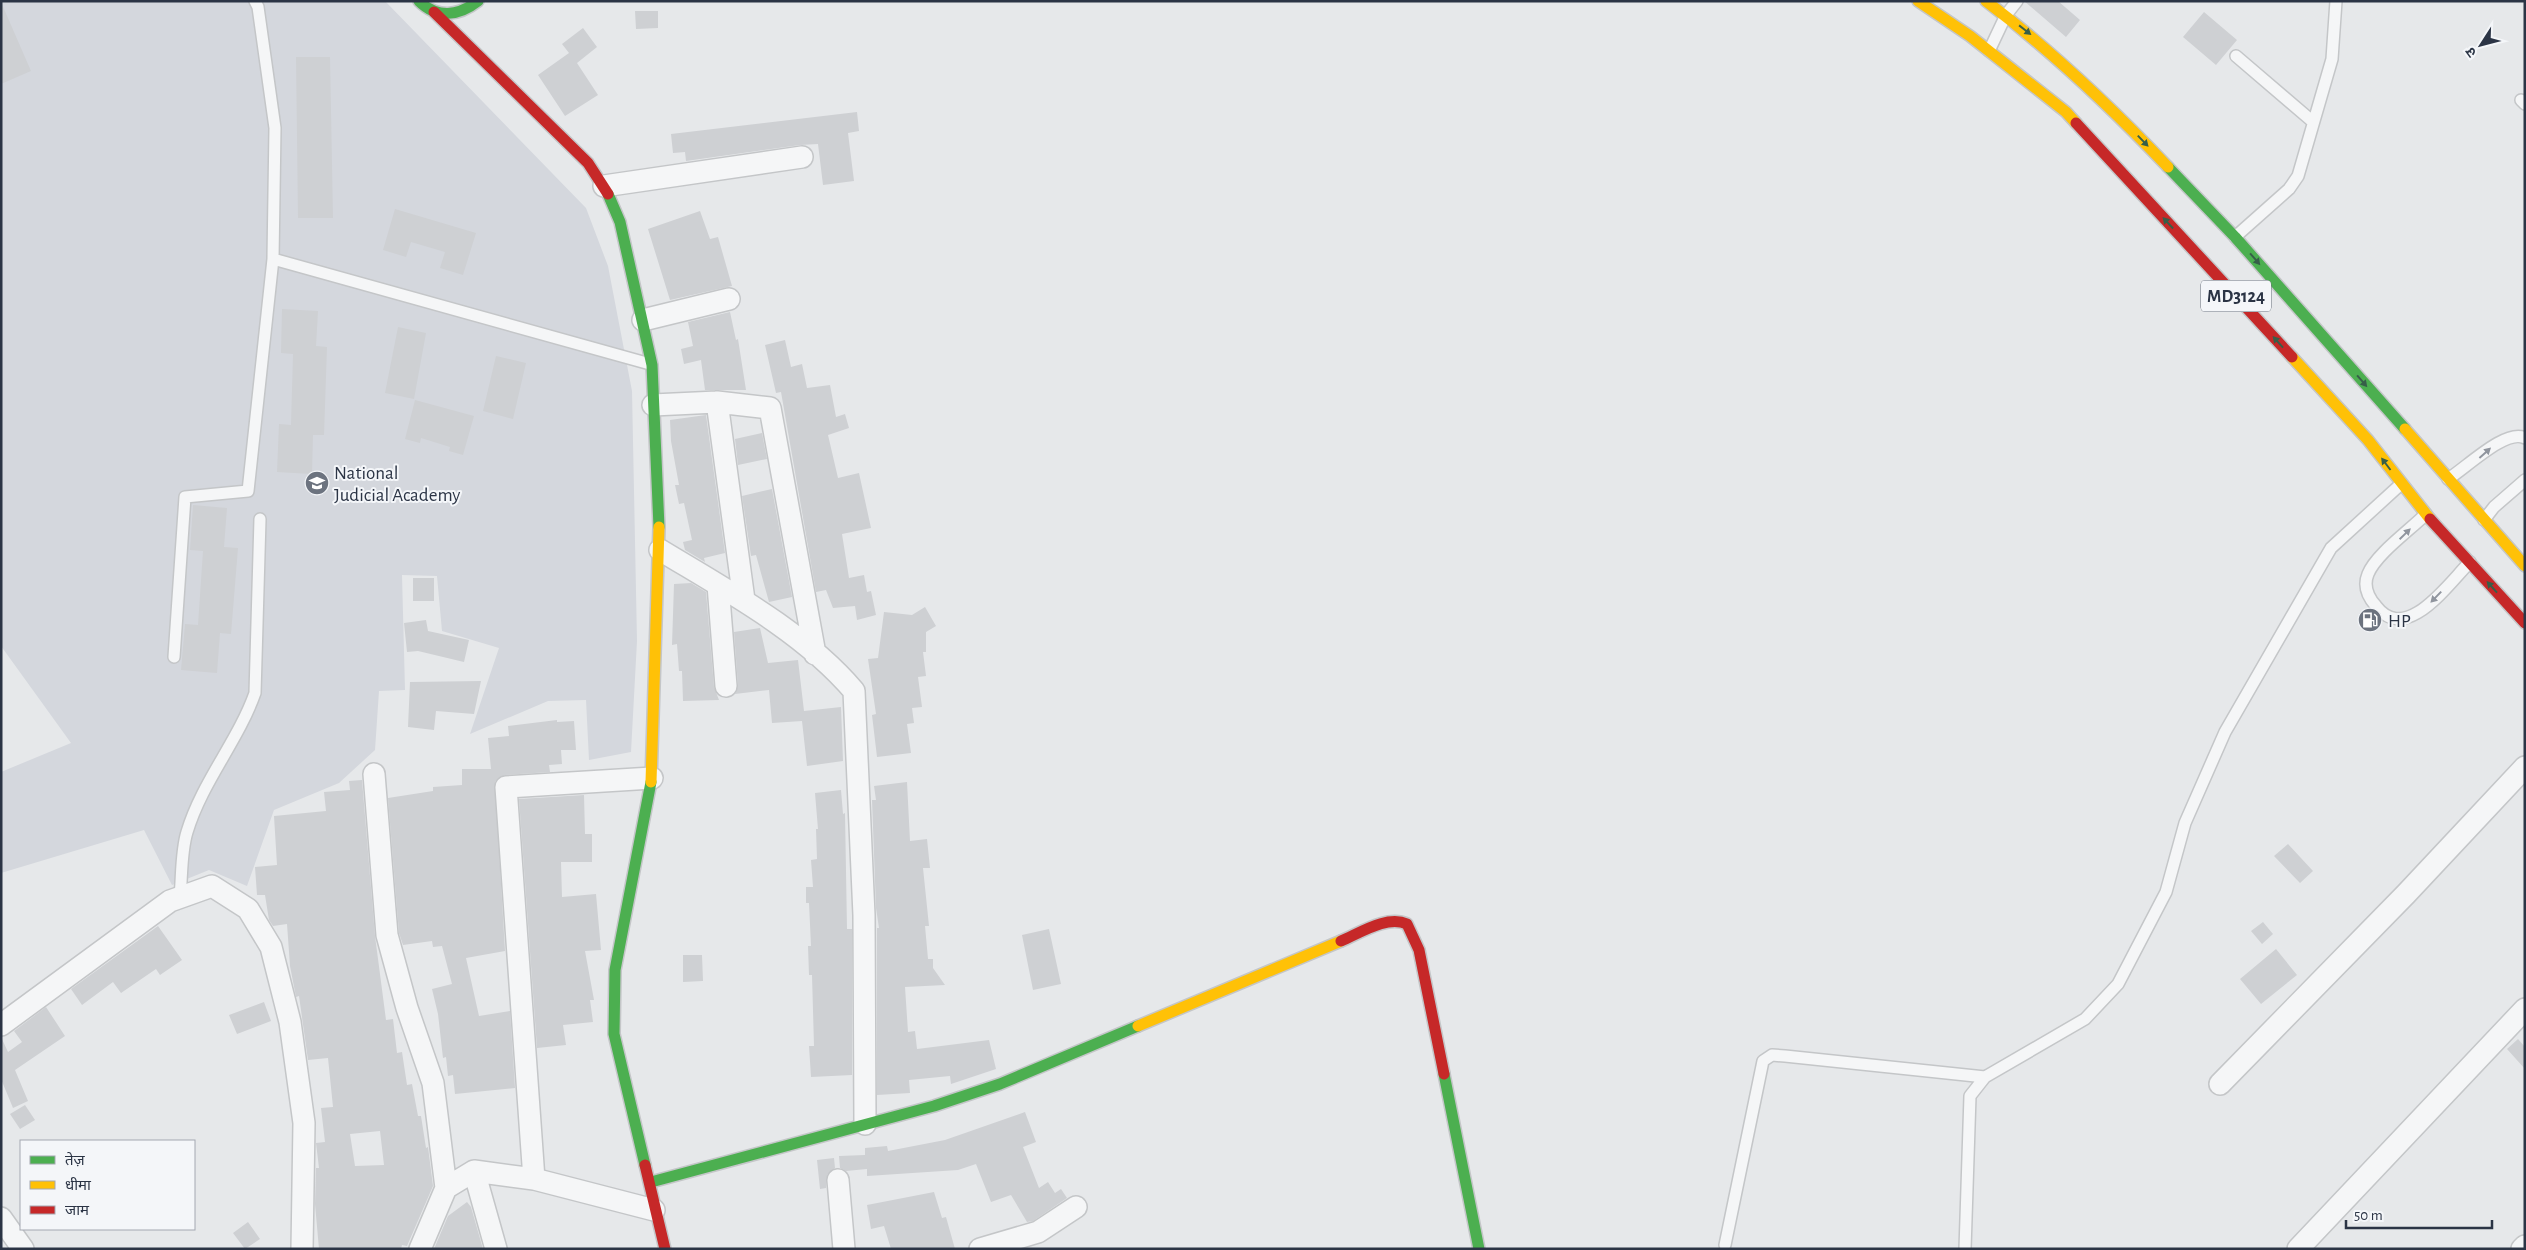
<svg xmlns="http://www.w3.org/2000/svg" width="2526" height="1250" font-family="'Alegreya Sans','Noto Sans Devanagari',sans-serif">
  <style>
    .built { fill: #d4d7dd }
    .building { fill: #ced0d3; fill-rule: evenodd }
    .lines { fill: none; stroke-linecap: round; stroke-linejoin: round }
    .lane-casing { stroke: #c4c6c8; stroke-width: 14 }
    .street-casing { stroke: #c4c6c8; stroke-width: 24 }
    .fast-casing { stroke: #c4c6c8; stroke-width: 14 }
    .slow-casing { stroke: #c4c6c8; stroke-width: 14 }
    .jam-casing { stroke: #c4c6c8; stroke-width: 14 }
    .lane { stroke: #f5f6f7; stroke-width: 11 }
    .street { stroke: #f5f6f7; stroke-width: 21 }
    .fast { stroke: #4caf50; stroke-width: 11 }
    .slow { stroke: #ffc107; stroke-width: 11 }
    .jam { stroke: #c62828; stroke-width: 11 }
    .oneway { fill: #375f49 }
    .oneway2 { fill: #90959e }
    .labels { text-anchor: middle; stroke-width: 4; stroke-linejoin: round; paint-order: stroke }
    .shield { fill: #f4f6f9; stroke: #676e7b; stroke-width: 1 }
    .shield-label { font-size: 18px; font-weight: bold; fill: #2b3445 }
    .poi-label { font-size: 19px; fill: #2b3445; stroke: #f4f6f9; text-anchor: start }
  </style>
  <rect width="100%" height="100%" fill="#e6e8ea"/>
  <!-- built -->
  <path class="built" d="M1,1H385L586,208L608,266L632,391L637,641L631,752L589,760L586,700L548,701L470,734L499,648L442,631L437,576L402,575L405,690L379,691L375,750L339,783L274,810L247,886L209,870L172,885L144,830L1,873V772L71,743L1,646Z"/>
  <!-- building -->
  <path class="building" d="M2024,1H2058L2080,20L2066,37Z
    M1,2L31,71L1,84Z
    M635,11H658V28L636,29Z
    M2204,12L2237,40L2216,65L2183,37Z
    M583,28L597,47L577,63L598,95L565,116L538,75L569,53L562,44Z
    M296,57H330L333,218H298Z
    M857,112L859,131L848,133L854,181L823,185L818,144L800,145L686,161L685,152L673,153L671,134Z
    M395,209L476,233L463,275L440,268L445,252L411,242L406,257L383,250Z
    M700,211L710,239L718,237L732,286L670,300L648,229Z
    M282,309L318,311L316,346L327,347L324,435H313L312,474L277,472L279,424L291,425L293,354L281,353Z
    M730,312L736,340L738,339L746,390H705L701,360L684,364L681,349L693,346L688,322Z
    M398,327L426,333L414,399L385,393Z
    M785,340L791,367L802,364L807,388L830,385L836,417L845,414L849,428L828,435L838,478L859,473L871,528L842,534L849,578L864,575L867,592L871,591L876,615L857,620L855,606L833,608L826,590L816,592L781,392L776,393L765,345Z
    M496,356L526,363L513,419L483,411Z
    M415,400L474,416L463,455L449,451L450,447L421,438L420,443L405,439Z
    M706,415L725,553L704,558L705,562L685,550L683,542L692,540L684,503L679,504L675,485H679L671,441L670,420Z
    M762,433L767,459L738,465L735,439Z
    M772,489L792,597L769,602L756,555L751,556L742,496Z
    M193,505L227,508L224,547L238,548L231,634L220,633L217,673L181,670L185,624L198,625L203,551L190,550Z
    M413,578H434V601H413Z
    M691,583L706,592L714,687L719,700L683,701L682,671H679L677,644L672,645L674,584Z
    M925,607L936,626L926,632V652H923L926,676L918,677L922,707L912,708L914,723L907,724L911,753L877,757L872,715L876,714L868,659L878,658L884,612L912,615Z
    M426,620L428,631L469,640L464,662L418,651L407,652L404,623Z
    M760,628L768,663L798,660L804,711L841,707L843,761L807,766L802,721L772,723L769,690L735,694L738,685L734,632Z
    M481,681L474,714L436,711L434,730L408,727L410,682Z
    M557,720V722L574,721L576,750H561L562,764L549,765L550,772L505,775L495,782L505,951L466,958L479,1016L510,1011L515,1088L455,1094L453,1075L448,1076L446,1057L443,1058L438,1014L432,989L452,984L442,946L433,947L432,941L403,945L399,933L388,798L433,791V787L462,785V769H491L488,738L509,736L508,726Z
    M362,780L375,936L386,1020L393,1019L397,1053L402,1052L407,1085L412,1084L418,1116H421L426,1148L428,1147L433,1186L407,1246L402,1245L401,1249H319L315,1204L316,1168H319L316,1143L325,1142L321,1108L333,1107L328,1058L308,1060L299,996L296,997L290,966L287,924L273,926L269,920L265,895H257L255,867L277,865L274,816L326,811L324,792L350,790L349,781ZM380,1131L384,1165L355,1166L350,1134Z
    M907,782L910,841L927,839L930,868H923L929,926H925L928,959H933V968L945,985L905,987L908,1032L915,1031L917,1049L989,1040L996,1069L951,1084L950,1076L909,1080L910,1093L877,1095V928H879L876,908L872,800H876L874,786Z
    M841,790L843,814L845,813L847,929H852V1075L811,1077L809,1046H814L812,975H809L808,946H811L809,903H806V887H813L811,860L817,859L816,829H818L815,793Z
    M584,795L585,834H592V862H561L562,897L596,894L601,950L585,951L594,1000H590L593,1022L563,1025L566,1045L537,1048L519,799Z
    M2288,844L2313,871L2300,883L2274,856Z
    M2263,922L2273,934L2262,944L2251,931Z
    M158,926L182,960L160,975L156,969L121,993L113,982L82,1005L71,989Z
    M1049,929L1061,984L1033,990L1022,935Z
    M2276,949L2297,975L2261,1004L2240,979Z
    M683,955H702L703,981L683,982Z
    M264,1002L271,1021L237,1034L229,1015Z
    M46,1007L65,1036L15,1070L28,1101L13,1108L1,1079V1037L8,1052L22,1042L14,1031Z
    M2518,1039L2525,1047V1069L2507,1049Z
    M25,1105L35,1120L20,1129L10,1114Z
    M1025,1112L1036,1142L1023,1147L1039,1188L1048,1182L1055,1193L1061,1189L1067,1198L1033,1221L1027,1222L1011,1195L991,1202L976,1164L958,1170L867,1176V1169L846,1171L840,1168L839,1156L865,1155V1148L887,1146L888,1151L945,1140Z
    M834,1158L835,1168L827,1175L826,1188L820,1189L817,1160Z
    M934,1192L942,1218L946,1217L955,1249H891L884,1226L871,1229L867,1205Z
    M467,1202L471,1207L483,1249H434L448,1216Z
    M248,1222L260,1239L245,1249L233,1233Z"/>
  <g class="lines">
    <!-- lane casing -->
    <g class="lane-casing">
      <path id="lane" d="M1989,51L2006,15L2017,1
        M2236,56L2312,121
        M2521,100L2525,104
        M2235,237L2289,189L2298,176L2332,59L2336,1
        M273,259L650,364
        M2448,479C2466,468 2506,428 2525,438
        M2426,514C2410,530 2376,554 2368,574C2363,586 2368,597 2376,606C2406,645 2448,584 2470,562
        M2484,520L2494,507L2525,480
        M174,657L185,497L248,491L273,259L275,128L258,7L255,1
        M180,897C182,876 181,851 187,832C202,782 238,741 255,693L260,519
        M1725,1245L1763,1061L1772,1055L1785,1056L1985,1077
        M1965,1249L1970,1096L1985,1077L2085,1019L2118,984L2166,892L2185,823L2225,732L2331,548L2401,484"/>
    </g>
    <!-- street casing -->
    <g class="street-casing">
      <path id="street" d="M604,186L802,157
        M643,320L729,299
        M717,402L744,600
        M653,405L717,402L770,408L815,654
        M660,550C726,590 804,632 854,691L864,915L865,1124
        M718,585L726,686
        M374,774L387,935L407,1008L433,1083L446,1188
        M1,1025L170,901L212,886L248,909L271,947L290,1022L304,1123L302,1249
        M2220,1084L2406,894L2525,767
        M474,1171L496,1249
        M534,1179L506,787L652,778
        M838,1180L844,1249
        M1,1218L23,1249
        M420,1249L446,1188L474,1171L534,1179L654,1210
        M980,1249L1038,1232L1076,1207
        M2298,1249L2525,1009
        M2522,1249L2525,1246"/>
    </g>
    <!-- fast casing -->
    <g class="fast-casing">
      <path id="fast" d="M419,1C437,19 459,16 478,1
        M2168,167L2235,237L2405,429
        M608,194L620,222L652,365L659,527
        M1444,1074L1479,1249
        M645,1165L614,1034L615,970L651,782
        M651,1182L934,1106L1000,1084L1138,1026"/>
    </g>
    <!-- slow casing -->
    <g class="slow-casing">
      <path id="slow" d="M1918,1L1970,36L2066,112L2076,123
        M1986,1C2052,51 2111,107 2168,167
        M2292,357L2368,440L2430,519
        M2405,429L2525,566
        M651,782L659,527
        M1138,1026L1341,941"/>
    </g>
    <!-- jam casing -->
    <g class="jam-casing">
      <path id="jam" d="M434,12L588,163L608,194
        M2076,123L2292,357
        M2430,519L2525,623
        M1341,941C1360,933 1387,915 1407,924L1419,950L1444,1074
        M645,1165L665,1249"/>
    </g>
    <!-- lane -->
    <use href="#lane" class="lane"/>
    <!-- street -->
    <use href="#street" class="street"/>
    <!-- fast -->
    <use href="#fast" class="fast"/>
    <!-- slow -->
    <use href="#slow" class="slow"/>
    <!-- jam -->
    <use href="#jam" class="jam"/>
  </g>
  <!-- one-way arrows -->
  <defs><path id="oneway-solid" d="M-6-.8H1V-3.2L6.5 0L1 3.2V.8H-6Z" transform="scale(1.25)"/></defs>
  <g class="oneway">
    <use href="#oneway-solid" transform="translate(2025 30) rotate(38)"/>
    <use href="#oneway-solid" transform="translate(2143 141) rotate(46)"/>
    <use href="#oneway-solid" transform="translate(2168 223) rotate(-133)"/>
    <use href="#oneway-solid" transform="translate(2255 259) rotate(49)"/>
    <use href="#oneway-solid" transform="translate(2278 342) rotate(-132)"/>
    <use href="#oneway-solid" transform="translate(2362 381) rotate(49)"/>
    <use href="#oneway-solid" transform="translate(2386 464) rotate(-127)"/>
    <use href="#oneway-solid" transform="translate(2492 587) rotate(-132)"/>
  </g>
  <g class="oneway2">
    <use href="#oneway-solid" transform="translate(2485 453) rotate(-42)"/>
    <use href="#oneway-solid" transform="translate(2405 534) rotate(-44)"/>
    <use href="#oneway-solid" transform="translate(2436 597) rotate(134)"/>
  </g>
  <!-- icons -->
  <defs>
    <g id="university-disc" transform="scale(1.25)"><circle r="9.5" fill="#6c737f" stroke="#f4f6f9"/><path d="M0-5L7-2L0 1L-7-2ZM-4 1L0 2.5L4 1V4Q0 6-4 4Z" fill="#fff"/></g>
    <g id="fuel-disc" transform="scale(1.25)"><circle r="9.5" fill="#6c737f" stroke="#f4f6f9"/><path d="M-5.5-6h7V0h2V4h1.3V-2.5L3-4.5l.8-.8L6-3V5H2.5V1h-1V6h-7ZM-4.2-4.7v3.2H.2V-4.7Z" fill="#fff"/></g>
  </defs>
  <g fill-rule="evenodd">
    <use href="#university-disc" x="317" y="483"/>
    <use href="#fuel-disc" x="2370" y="620"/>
  </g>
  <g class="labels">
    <!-- shield labels -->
    <rect class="shield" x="2201" y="280.5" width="70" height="31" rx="4"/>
    <g class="shield-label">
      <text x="2236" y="302">MD3124</text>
    </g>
    <!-- poi labels -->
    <g class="poi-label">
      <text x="334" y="479">National<tspan x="334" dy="22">Judicial Academy</tspan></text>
      <text x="2388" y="627">HP</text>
    </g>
  </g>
  <!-- border -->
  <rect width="2526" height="1250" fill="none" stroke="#2b3445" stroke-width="5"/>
  <!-- legend -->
  <rect x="20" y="1140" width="175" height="90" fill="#f4f6f9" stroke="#a4a8b1"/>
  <rect x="30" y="1156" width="25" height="8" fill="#4caf50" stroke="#a4a8b1"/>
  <text x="65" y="1165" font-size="15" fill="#2b3445">तेज़</text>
  <rect x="30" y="1181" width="25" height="8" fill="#ffc107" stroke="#a4a8b1"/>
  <text x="65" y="1190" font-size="15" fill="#2b3445">धीमा</text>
  <rect x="30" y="1206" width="25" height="8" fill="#c62828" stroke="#a4a8b1"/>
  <text x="65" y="1215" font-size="15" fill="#2b3445">जाम</text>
  <!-- north arrow -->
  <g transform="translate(2481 45) rotate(234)" stroke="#f4f6f9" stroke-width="4" paint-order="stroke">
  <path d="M0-4L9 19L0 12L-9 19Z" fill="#2b3445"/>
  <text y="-8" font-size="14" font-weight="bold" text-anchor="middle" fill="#2b3445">उ</text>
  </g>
  <!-- scale -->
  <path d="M2346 1220v8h146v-8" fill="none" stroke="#2b3445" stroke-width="2.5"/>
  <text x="2354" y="1220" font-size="15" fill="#2b3445" stroke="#f4f6f9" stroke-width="4" paint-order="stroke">50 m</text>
</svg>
